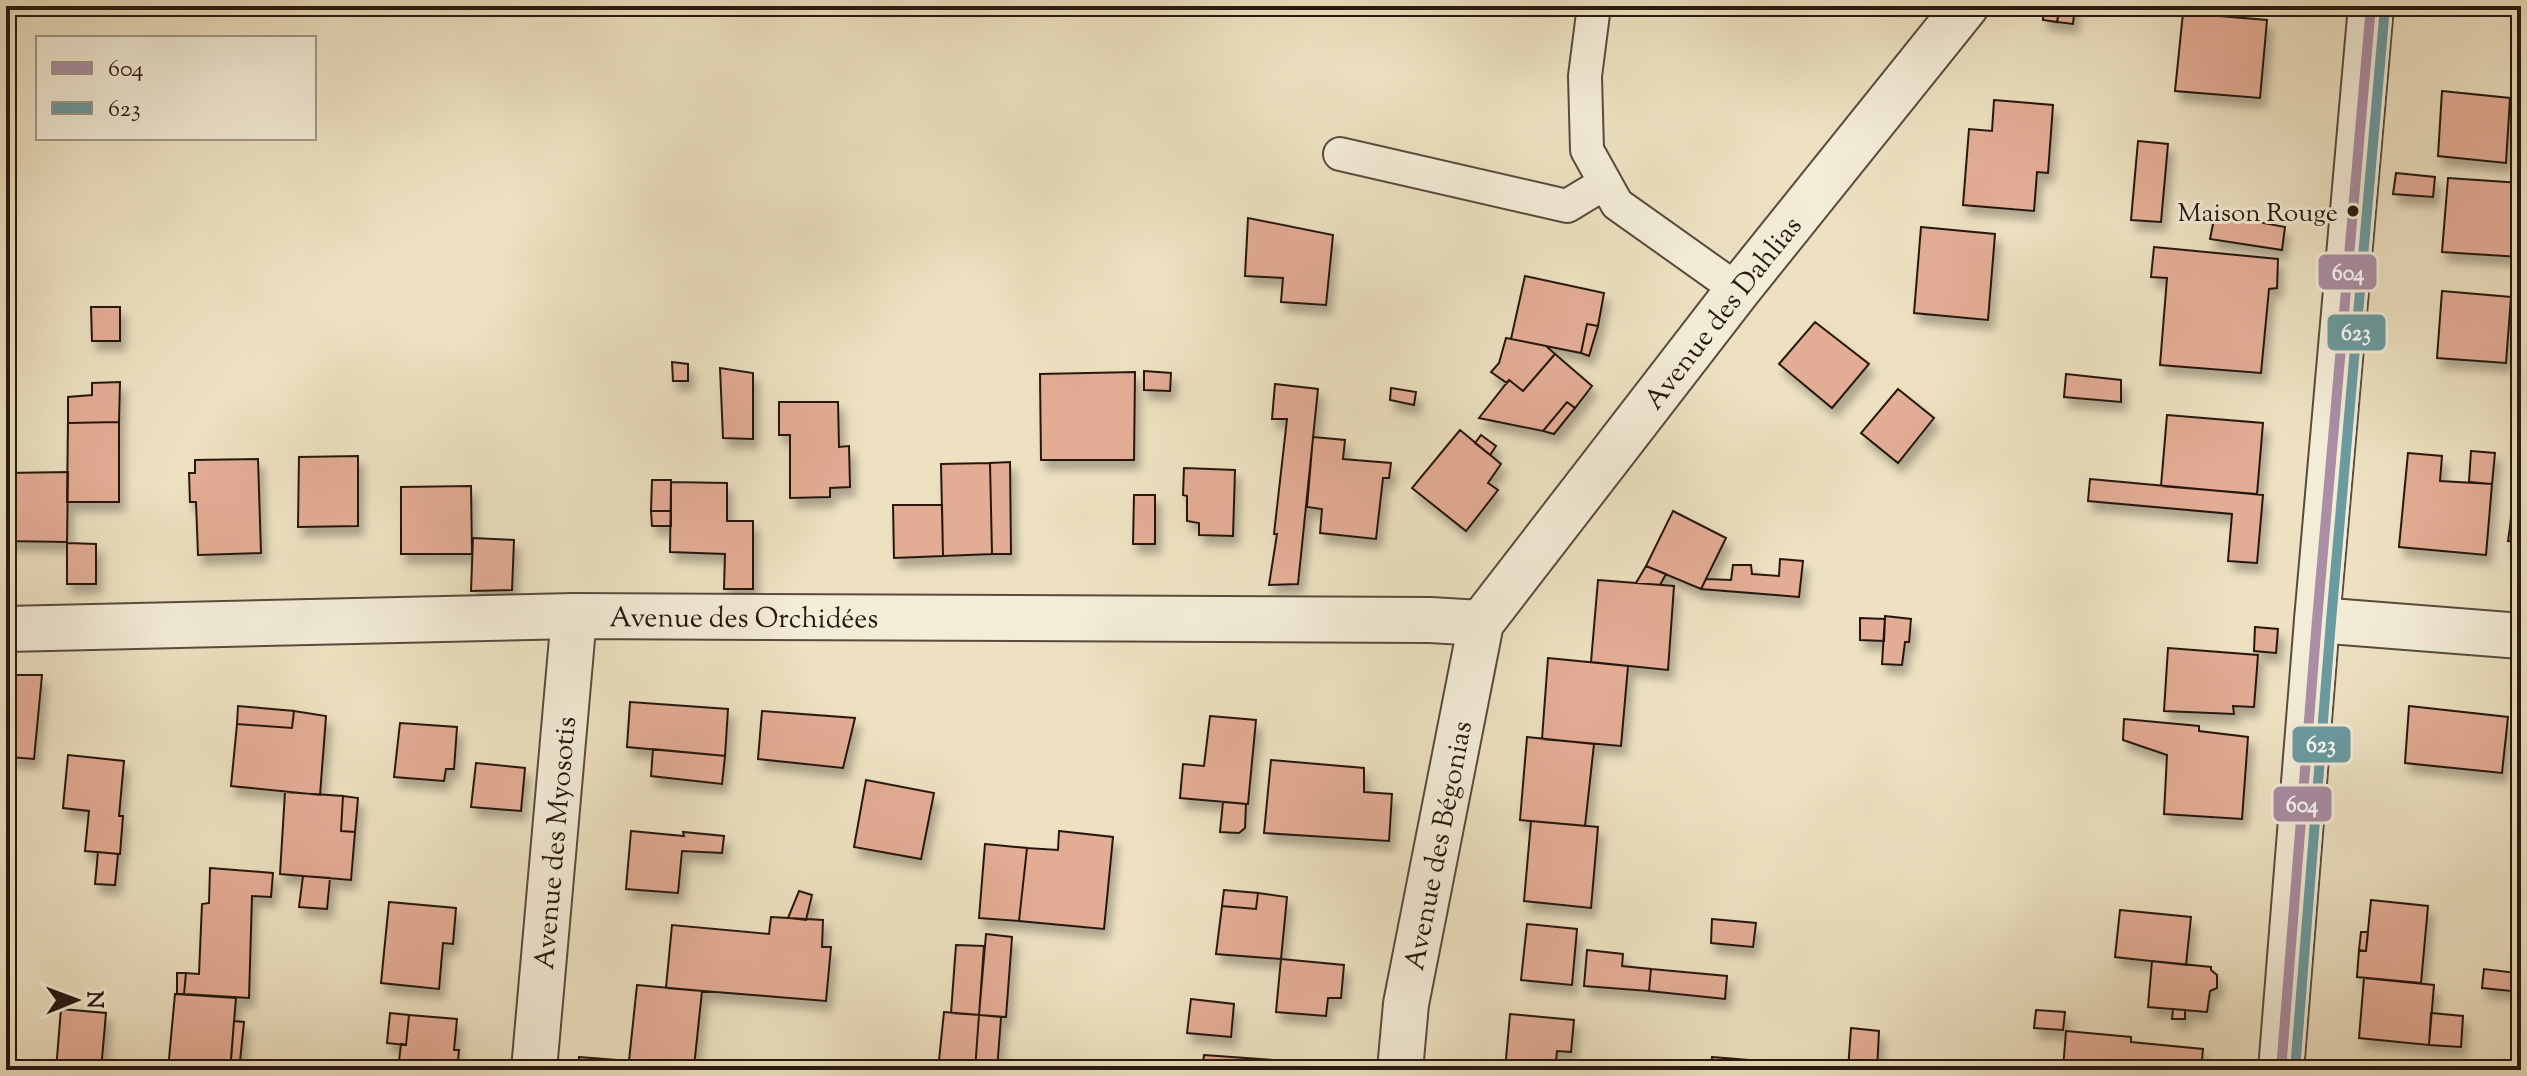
<svg xmlns="http://www.w3.org/2000/svg" width="2527" height="1076" font-family="'Sorts Mill Goudy',serif">
  <style>
    .building { fill: #e3ac95; stroke: #27190f; stroke-width: 2; filter: url(#shadow) }
    .lines { fill: none; stroke-linecap: round; stroke-linejoin: round }
    .lane-casing { stroke: #584b3c; stroke-width: 36 }
    .street-casing { stroke: #584b3c; stroke-width: 48 }
    .lane { stroke: #f3ecd7; stroke-width: 32 }
    .street { stroke: #f3ecd7; stroke-width: 44 }
    .bus-1-casing { stroke: #f3ecd7; stroke-width: 16 }
    .bus-2-casing { stroke: #f3ecd7; stroke-width: 16 }
    .bus-1 { stroke: #a98ea5; stroke-width: 10 }
    .bus-2 { stroke: #6a9ba1; stroke-width: 10 }
    .bus-dot { fill: #27190f; stroke: #f3ecd7; stroke-width: 3 }
    .labels { text-anchor: middle; stroke-width: 6; stroke-linejoin: round; paint-order: stroke }
    .bus-label { font-size: 26px; fill: #27190f; stroke: #f3ecd7; text-anchor: end }
    .street-label { font-size: 28px; fill: #27190f; stroke: #f3ecd7 }
    .line-badge { stroke: #f3ecd7; stroke-width: 3 }
    .badge-label { font-size: 22px; text-anchor: middle; font-weight: bold; fill: #fff }
  </style>
  <defs>
    <filter id="shadow"><feDropShadow dx="5" dy="9" stdDeviation="4" flood-color="#0004"/></filter>
  </defs>
  <rect width="100%" height="100%" fill="#ede1c1"/>
  <filter id="stains"><feTurbulence type="fractalNoise" baseFrequency=".0025" numOctaves="4"/><feColorMatrix values="0 0 0 0 .2 0 0 0 0 .09 0 0 0 0 .02 0 0 0 .5 -.17"/></filter>
  <radialGradient id="worn" r=".72"><stop offset=".6" stop-color="#630" stop-opacity="0"/><stop offset="1" stop-color="#630" stop-opacity=".3"/></radialGradient>
  <!-- building -->
  <path class="building" d="M2044,6H2060L2057,22L2043,20Z
    M2060,6H2075L2073,24L2057,22Z
    M2183,13L2267,20L2260,98L2175,91Z
    M2442,91L2510,98L2506,163L2438,156Z
    M1994,100L2053,105L2048,173L2037,172L2034,211L1963,205L1969,129L1992,131Z
    M2138,141L2168,144L2161,222L2131,220Z
    M2396,173L2435,177L2433,197L2393,194Z
    M2448,178L2521,183L2520,257L2442,252Z
    M2215,214L2285,227L2282,250L2210,239Z
    M1248,218L1333,235L1326,305L1281,302L1283,278L1245,276Z
    M1921,227L1995,234L1988,320L1914,313Z
    M2154,247L2278,259L2277,288L2269,289L2261,373L2160,365L2167,278L2151,277Z
    M1525,276L1604,293L1598,326L1587,324L1581,353L1511,339Z
    M2442,291L2511,297L2506,363L2437,358Z
    M91,307H120V341H92Z
    M1815,322L1869,364L1832,408L1779,364Z
    M1587,324L1598,326L1589,356L1581,353Z
    M1506,338L1546,346L1555,354L1523,391L1509,380L1507,383L1491,372L1499,363Z
    M1555,354L1592,386L1575,408L1567,402L1543,431L1479,418L1509,380L1523,391Z
    M672,362L688,364V381H673Z
    M720,368L753,373V439L723,438Z
    M1144,371L1171,373L1170,391L1144,390Z
    M1135,372L1134,460H1041L1040,374Z
    M2066,374L2121,380V402L2064,397Z
    M120,382L119,422L68,423V397L92,395V383Z
    M1275,384L1318,389L1298,584L1269,585L1277,534H1274L1287,419H1272Z
    M1391,388L1416,392L1414,405L1390,400Z
    M1898,389L1934,418L1898,463L1861,433Z
    M779,402H838L839,447L849,446L850,487L830,488V497L790,498V435H779Z
    M1567,402L1575,408L1554,434L1543,431Z
    M2167,415L2263,423L2257,494L2161,486Z
    M119,422V502H67L68,423Z
    M1460,430L1501,464L1488,483L1498,490L1466,531L1412,488Z
    M1481,435L1496,446L1490,455L1475,443Z
    M1313,437L1345,440L1343,459L1391,463L1389,478H1383L1376,539L1320,533L1322,509L1307,507Z
    M2471,451L2495,453L2492,484L2469,482Z
    M2408,453L2442,456L2440,481L2492,484L2486,555L2399,547Z
    M358,456V526L298,527L299,457Z
    M258,459L261,553L198,555L196,502H190L189,473H195V460Z
    M2517,459L2521,460V528L2510,527Z
    M1010,462L1011,554H992L990,463Z
    M990,463L992,554L943,556L941,464Z
    M1184,468L1235,470L1233,536L1199,535V523L1187,521V496L1183,495Z
    M68,472L67,542L6,541V473Z
    M2090,479L2263,495L2257,563L2228,561L2232,514L2088,501Z
    M652,480H671V511H651Z
    M671,482L727,483V521H753V589H724L725,554L670,552Z
    M471,486L472,554H401V487Z
    M1134,495H1155V544H1133Z
    M893,505H942L943,556L894,558Z
    M651,511H671V526H652Z
    M1673,511L1726,538L1701,589L1646,566Z
    M2510,527L2521,528V542L2508,541Z
    M473,538L514,540L512,590L471,591Z
    M67,543L96,544V584H67Z
    M1780,559L1803,561L1799,597L1701,589L1706,579L1731,580L1733,565H1751L1752,574L1779,576Z
    M1646,566L1666,574L1660,585L1636,583Z
    M1598,580L1674,586L1668,670L1591,662Z
    M1885,616L1911,619L1909,642H1905L1902,665L1882,664Z
    M1860,618L1885,619L1884,641L1860,640Z
    M2255,627L2278,629L2276,653L2254,651Z
    M2168,648L2258,655L2254,707L2233,706L2234,714L2164,711Z
    M1548,658L1628,666L1621,746L1542,739Z
    M16,675H42L34,759L10,757Z
    M630,702L728,709L725,756L627,747Z
    M238,706L294,711L292,728L237,724Z
    M2409,706L2508,717L2502,773L2405,763Z
    M294,711L326,716L320,795L231,786L237,724L292,728Z
    M762,711L855,718L843,768L758,759Z
    M1210,716L1256,720L1248,804L1180,798L1183,764L1204,766Z
    M2124,719L2199,726V731L2248,737L2242,819L2164,814L2167,755L2123,740Z
    M400,723L457,727L454,769H446L444,781L394,777Z
    M1527,737L1594,744L1585,826L1520,820Z
    M653,749L725,756L722,784L651,776Z
    M68,755L124,761L119,816H123L120,854L85,851L89,811L63,808Z
    M1271,760L1364,768V792L1392,794L1389,841L1264,833Z
    M476,763L525,768L521,811L471,807Z
    M866,780L934,793L921,859L854,847Z
    M285,792L343,796L341,831L355,832L351,880L280,874Z
    M343,796L358,798L355,832L341,831Z
    M1223,802L1246,804L1245,828L1239,833L1220,832Z
    M1531,821L1598,827L1591,908L1524,901Z
    M631,831L684,836L683,832L724,836L722,853L682,851L678,893L626,889Z
    M1059,831L1113,837L1104,929L1019,921L1027,848L1058,850Z
    M985,844L1027,848L1019,921L979,918Z
    M98,852L118,854L115,885L95,884Z
    M210,868L273,873L271,897L252,896L249,998L184,994L186,973L199,974L202,904L209,903Z
    M303,876L330,878L327,909L299,907Z
    M1224,890L1258,893L1256,909L1222,906Z
    M799,891L812,895L806,920L788,918Z
    M1258,893L1287,897L1281,959L1216,954L1222,906L1256,909Z
    M2371,900L2428,906L2421,983L2357,977L2359,950L2366,951Z
    M389,902L456,908L453,944L443,943L439,989L381,983Z
    M2120,910L2191,917L2186,965L2115,957Z
    M771,917L823,920L822,947H831L826,1001L666,988L672,925L769,934Z
    M1712,919L1756,923L1753,947L1711,943Z
    M1527,924L1577,929L1572,985L1521,980Z
    M2361,932H2368L2366,951L2359,950Z
    M986,934L1012,937L1006,1017L979,1015Z
    M2519,940L2521,941V992L2482,988L2484,969L2516,973Z
    M956,945L984,946L979,1015L951,1013Z
    M1587,950L1623,954L1622,966L1651,969L1649,991L1584,986Z
    M1281,959L1344,965L1341,998H1328L1326,1016L1276,1012Z
    M2152,961L2211,967V970L2217,975V988L2210,991L2207,1012L2148,1007Z
    M1651,969L1727,976L1725,999L1649,991Z
    M177,973H186L184,994H177Z
    M2364,978L2434,985L2429,1045L2359,1038Z
    M637,985L702,991L694,1067L629,1061Z
    M175,994L236,998L230,1070H168Z
    M1191,999L1234,1004L1231,1037L1187,1033Z
    M61,1009L106,1013L101,1070H56Z
    M2173,1009L2185,1010V1019H2172Z
    M2036,1010L2065,1012L2063,1030L2034,1028Z
    M944,1012L979,1015L975,1070H938Z
    M390,1013L409,1015L406,1045L387,1043Z
    M2431,1013L2463,1016L2461,1047L2429,1045Z
    M1510,1014L1574,1020L1571,1052L1557,1051L1555,1070H1505Z
    M409,1015L457,1019L454,1050H459L457,1070H398L401,1044L406,1045Z
    M979,1015L1001,1017L997,1070H975Z
    M234,1021L244,1022L240,1061H231Z
    M1851,1028L1879,1031L1877,1070H1848Z
    M2066,1031L2131,1037V1042L2203,1049L2201,1070H2123L2122,1066L2103,1064V1070L2063,1069Z
    M1204,1055L1273,1060L1272,1070H1202Z
    M579,1057L629,1061V1070H578Z
    M1712,1057L1773,1062V1070H1711Z
    M629,1061L664,1065L663,1070H629Z
    M2367,1062L2423,1067L2422,1070H2367Z"/>
  <g class="lines">
    <!-- lane casing -->
    <g class="lane-casing">
      <path id="lane" d="M1594,6L1585,76L1587,150L1617,204L1738,290
        M1340,154L1567,206L1605,183"/>
    </g>
    <!-- street casing -->
    <g class="street-casing">
      <g id="street">
        <path d="M2317,620L2521,636"/>
        <path id="s1" d="M6,629L574,616L1430,620L1481,623"/>
        <path id="s2" d="M534,1070L574,616"/>
        <path id="s3" d="M1400,1070L1406,1004L1481,623L1738,290L1966,6"/>
        <path d="M2281,1070L2317,620L2371,6"/>
      </g>
    </g>
    <!-- lane -->
    <use href="#lane" class="lane"/>
    <!-- street -->
    <use href="#street" class="street"/>
    <!-- bus-1 casing -->
    <g class="bus-1-casing">
      <path id="bus-1" d="M2281,1070L2317,620L2371,6"/>
    </g>
    <!-- bus-2 casing -->
    <g class="bus-2-casing">
      <path id="bus-2" d="M2295,1070L2331,621L2385,7"/>
    </g>
    <!-- bus-1 -->
    <use href="#bus-1" class="bus-1"/>
    <!-- bus-2 -->
    <use href="#bus-2" class="bus-2"/>
  </g>
  <!-- markers -->
  <circle class="bus-dot" cx="2353" cy="211" r="7"/>
  <g class="labels">
    <!-- bus labels -->
    <g class="bus-label">
      <text x="2338" y="221">Maison Rouge</text>
    </g>
    <!-- street labels -->
    <g class="street-label">
      <text dy="10" stroke="none"><textPath href="#s3" startOffset="848">Avenue des Dahlias</textPath></text>
      <text dy="10" stroke="none"><textPath href="#s1" startOffset="738">Avenue des Orchidées</textPath></text>
      <text dy="10" stroke="none"><textPath href="#s2" startOffset="228">Avenue des Myosotis</textPath></text>
      <text dy="10" stroke="none"><textPath href="#s3" startOffset="228">Avenue des Bégonias</textPath></text>
    </g>
  </g>
  <g class="line-badge">
    <rect x="2317" y="253" width="61" height="38" rx="8" fill="#a98ea5"/>
    <rect x="2326" y="313" width="61" height="39" rx="8" fill="#6a9ba1"/>
    <rect x="2291" y="725" width="61" height="39" rx="8" fill="#6a9ba1"/>
    <rect x="2272" y="785" width="61" height="38" rx="8" fill="#a98ea5"/>
  </g>
  <g class="badge-label">
    <text x="2348" y="280">604</text>
    <text x="2356" y="340">623</text>
    <text x="2321" y="752">623</text>
    <text x="2302" y="812">604</text>
  </g>
  <!-- margin -->
  <rect width="2527" height="1076" fill="none" stroke="#ede1c1" stroke-width="32"/>
  <rect x="8" y="8" width="2511" height="1060" fill="none" stroke="#27190f" stroke-width="4"/>
  <rect x="16" y="16" width="2495" height="1044" fill="none" stroke="#27190f" stroke-width="2"/>
  <!-- legend -->
  <rect x="36" y="36" width="280" height="104" fill="#f3ecd7" stroke="#a19887" stroke-width="2"/>
  <rect x="52" y="62" width="40" height="12" fill="#a98ea5" stroke="#a19887" stroke-width="2"/>
  <text x="108" y="76" font-size="24" fill="#27190f">604</text>
  <rect x="52" y="102" width="40" height="12" fill="#6a9ba1" stroke="#a19887" stroke-width="2"/>
  <text x="108" y="116" font-size="24" fill="#27190f">623</text>
  <!-- north arrow -->
  <g transform="translate(76 1000) rotate(89)" stroke="#f3ecd7" stroke-width="6" paint-order="stroke">
  <path d="M0-6L14 30L0 20L-14 30Z" fill="#27190f"/>
  <text y="-12" font-size="22" font-weight="bold" text-anchor="middle" fill="#27190f">N</text>
  </g>
  <rect width="100%" height="100%" filter="url(#stains)"/>
  <rect width="100%" height="100%" fill="url(#worn)"/>
</svg>
